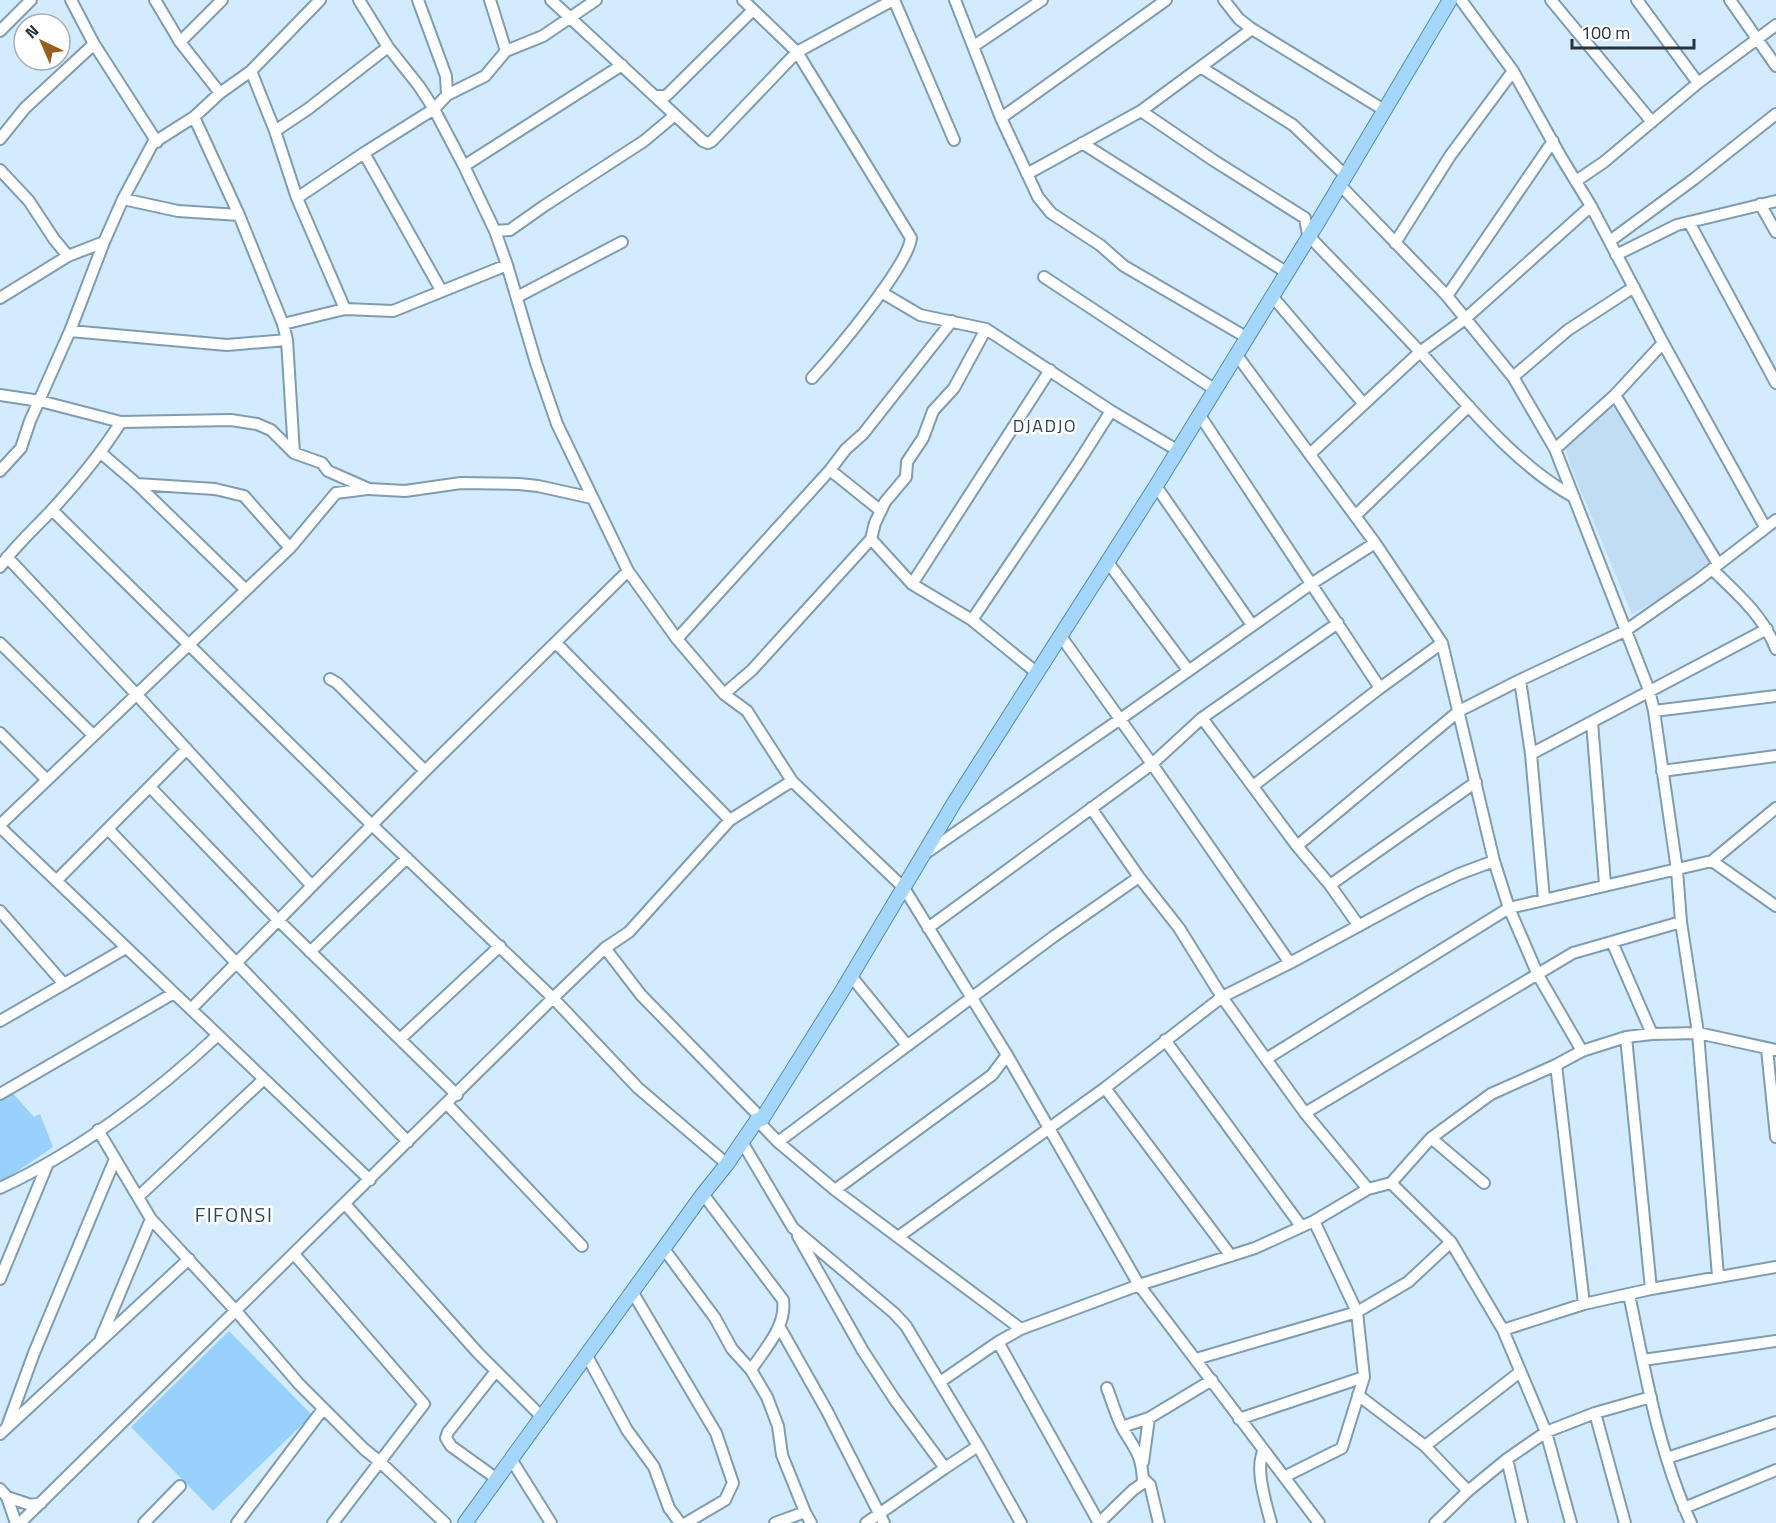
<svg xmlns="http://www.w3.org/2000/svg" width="1776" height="1523" font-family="'Titillium Web',sans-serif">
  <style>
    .built { fill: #c0ddf3 }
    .green { fill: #98d1fb }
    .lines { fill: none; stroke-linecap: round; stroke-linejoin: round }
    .minor-casing { stroke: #7f9cb1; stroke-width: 14 }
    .major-casing { stroke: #518cb5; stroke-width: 16 }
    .minor { stroke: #fff; stroke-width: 10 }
    .major { stroke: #a4d7fa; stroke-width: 14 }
    .labels { text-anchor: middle; stroke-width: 5; stroke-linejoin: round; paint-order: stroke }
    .neighbourhood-label { font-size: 18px; letter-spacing: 1.5px; fill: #2b4558; stroke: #fff }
    .quarter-label { font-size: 20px; letter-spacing: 1.5px; fill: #2b4558; stroke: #fff }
  </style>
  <rect width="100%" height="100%" fill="#d3ebfe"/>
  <!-- built -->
  <path class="built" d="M1613,407L1633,432L1698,542L1711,561L1662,598L1632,614L1570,464L1565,446L1601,414Z"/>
  <!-- green -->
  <path class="green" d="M10,1090L34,1117L40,1114L53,1147L0,1183V1096Z
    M229,1331L312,1415L213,1511L131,1427Z"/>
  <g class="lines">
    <!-- minor casing -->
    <g class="minor-casing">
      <path id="minor" d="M71,0L94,44L157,142
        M155,0L180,42L220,93
        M359,0L388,47L419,86L434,109L464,166L495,231L507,265L536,363L557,424L628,571L677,639L724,694L747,711L792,781L904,888L1007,1055L1139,1285L1319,1523
        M418,0L446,76L447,95
        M490,0L506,51
        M551,0L703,141L708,143L712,141L797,52L893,0
        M743,0L797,52L911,238C908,266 834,354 812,378
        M894,0L954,140
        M955,0L1001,118L1038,197L1051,213L1100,245L1124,266L1246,337
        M1224,0L1239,19L1252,29L1384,110
        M1461,0L1513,71L1561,157L1591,206L1663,343L1615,395L1555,449
        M1551,0L1652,122
        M1637,0L1698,83
        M1730,0L1776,66
        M0,31L31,0
        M180,42L222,0
        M974,46L1042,0
        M1202,68L1293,125L1345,175
        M251,71L275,131L297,198L345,309
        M655,96H666L752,11
        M1141,111L1213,160L1305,218L1308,235C1346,275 1385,314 1422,354C1467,404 1515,465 1574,497
        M194,117L239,215L283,324L287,340L294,453
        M1001,118L1166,0
        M275,131L308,109L388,47
        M0,139L25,108L94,44
        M1082,143L1286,272
        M364,153L441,290
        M464,166L622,65
        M0,170L29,201L54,239L68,256
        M1027,174L1141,111L1252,29
        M1576,181L1604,162L1698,83L1776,25
        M1339,184L1447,296L1513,377L1555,449L1649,690L1654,711L1677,870L1681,922L1698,1033L1718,1276
        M297,198L364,153L434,109L447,95L485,76L506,51L543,36L596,0
        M123,199L178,211L239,215
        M1760,204L1776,232
        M1689,222L1776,383
        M495,231L510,230L544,206L644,141L675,115
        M1610,241L1694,179L1776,114
        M1395,243L1450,156L1513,71
        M1616,255L1677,225L1776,201
        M1044,277L1214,389
        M881,292L920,315L986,329L1111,411L1177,450
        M1272,296L1363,403
        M1447,296L1553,141
        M517,297L622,242
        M0,298L68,256L104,242
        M283,324L345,309L393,311L507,265
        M70,331L227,345L287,340
        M1663,343L1765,527
        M1236,354L1375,543L1442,643L1494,861L1509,908L1538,975L1582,1051
        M1513,377L1568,330L1634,287
        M0,395L40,401L121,422L231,420L257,424L271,430L294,453L322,463L328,471L369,489L405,491L461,483L519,484L538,486L592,498
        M1615,395L1718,564
        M1199,414L1380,688
        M101,453L137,484L245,589
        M1310,454L1420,352L1465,319L1591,206
        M830,470L881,511
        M0,471L21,448L30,421L70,331L104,242L123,199L153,143L194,117L220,93L251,71L320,0
        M137,484L215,489L244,496L290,548
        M1156,486L1252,625
        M52,510L372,825L553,998L638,1088L727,1164
        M1355,516L1469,406
        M871,539L912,584L972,620L1037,673
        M7,557L136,694L312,886
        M1107,561L1188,670
        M0,567C14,547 33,530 50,512C76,484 100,455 121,422
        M1712,569C1737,594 1763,615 1776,649
        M912,584L1050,370
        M972,620L1078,463L1111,411
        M1060,635L1152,764L1290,963
        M677,639L830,470L846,449L863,434L952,321
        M0,643L93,735
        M556,643L730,820
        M330,679L337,683L425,771
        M1520,680L1531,754L1544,899
        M724,694L752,670L871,539L875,523L885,502L906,477L907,462L923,438L933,411L954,388L986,329
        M1654,711L1776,696
        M1202,718L1297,846L1330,885L1359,926
        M1592,722L1605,884
        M0,733L47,780
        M1531,754L1767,629
        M1662,771L1776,756
        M1253,786L1380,688L1442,643
        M150,787L278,920L457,1095
        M1091,808L1139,877L1179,928L1222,997L1266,1059L1305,1113L1368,1189
        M0,825L290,548L336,493L367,489
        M0,827L370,1180
        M108,829L408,1142
        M1297,846L1459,711L1520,680L1625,631L1698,580L1776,520
        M926,853L1119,720L1311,584L1375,543
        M1712,861L1776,906
        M56,881L187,749
        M1330,885L1476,782
        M0,911L64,984
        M928,928L1152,764L1202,718L1338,623
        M1612,942L1652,1034
        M605,948L641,995L762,1119
        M310,952L407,858
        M851,976L907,1045
        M191,1009L425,771L628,571
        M0,1021L126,948
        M1626,1037L1651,1289
        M400,1039L500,946
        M1165,1040L1301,1226
        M1767,1049L1776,1137
        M1266,1059L1509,908L1712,861L1776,808
        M1556,1065L1584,1304
        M1105,1088L1231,1256
        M0,1094L174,993
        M447,1104L582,1246
        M1305,1113L1573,953L1681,922
        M757,1120L778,1142L835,1190L1021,1329
        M98,1130L151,1219L236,1311L299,1384L364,1449L380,1462L445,1523
        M1431,1138L1484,1183
        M742,1142L793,1228L894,1313L906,1326L978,1446L1021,1523
        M778,1142L1053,937L1139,877
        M1391,1183L1451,1242L1503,1330L1546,1432L1571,1523
        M0,1188C78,1152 155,1094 218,1035
        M835,1190L992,1075L1007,1055
        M703,1194L783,1300C787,1326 764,1350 751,1370
        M138,1197L264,1079
        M345,1204L478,1353L542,1417
        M798,1236L863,1351L895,1400L945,1468L978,1446
        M898,1237L1105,1088L1222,997L1290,963L1421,892L1459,874L1494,861
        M664,1249L715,1318L732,1349L751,1370L767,1397L778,1426L782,1455L805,1512L811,1523
        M294,1254L424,1404L333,1523
        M0,1279L48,1163
        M633,1293L716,1433L733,1483L725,1500L686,1523
        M1629,1294C1645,1371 1658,1451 1691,1523
        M779,1326L827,1411L884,1523
        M1503,1330L1584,1304L1651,1289L1776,1267
        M101,1338L151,1219
        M998,1342L1099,1523
        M587,1356L627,1430L654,1467L669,1508L680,1523
        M1196,1359L1357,1312L1408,1282L1451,1242
        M1643,1360L1776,1341
        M496,1371L448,1432L446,1438L451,1446L497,1479
        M940,1382L998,1342L1021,1329L1139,1285L1255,1248L1314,1221L1368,1189L1391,1183L1431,1138L1491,1094L1556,1065L1582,1051L1626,1037L1652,1034L1698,1033L1776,1050
        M1107,1388C1112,1401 1116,1416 1123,1429C1136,1451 1142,1455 1143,1482
        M1358,1395L1425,1446L1468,1491
        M1595,1413L1625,1523
        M1239,1419L1364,1377
        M7,1427L34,1353L115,1159
        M1122,1427L1149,1418L1212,1380
        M0,1434L189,1259
        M1425,1446L1520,1372
        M1264,1450C1254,1468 1266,1503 1271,1523
        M1667,1458L1776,1422
        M511,1459L551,1523
        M1507,1459L1522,1523
        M1143,1462L1149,1418
        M1284,1477L1342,1448L1364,1377L1357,1312L1314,1221
        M0,1489L7,1497L16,1523
        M7,1497L31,1505L41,1503
        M1684,1508L1776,1470
        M20,1523L553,998L605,948L629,932L730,820L792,781
        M144,1523L180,1486
        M237,1523L323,1409
        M775,1523L805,1512
        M866,1523L945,1468
        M1099,1523L1133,1490L1146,1481L1150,1485L1159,1523
        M1435,1523L1468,1491L1507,1459L1546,1432L1595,1413L1651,1397"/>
    </g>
    <!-- major casing -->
    <g class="major-casing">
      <path id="major" d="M465,1523L703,1194L727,1164L757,1120L762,1119L842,991L954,803L1156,486L1318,222L1450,0"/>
    </g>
    <!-- minor -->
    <use href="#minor" class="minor"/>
    <!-- major -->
    <use href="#major" class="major"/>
  </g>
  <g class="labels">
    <!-- neighbourhood labels -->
    <g class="neighbourhood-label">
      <text x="1045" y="432">DJADJO</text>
    </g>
    <!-- quarter labels -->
    <g class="quarter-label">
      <text x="234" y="1222">FIFONSI</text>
    </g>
  </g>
  <!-- north arrow -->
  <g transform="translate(42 42) rotate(316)"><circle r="28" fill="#ffffff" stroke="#a8adb1" stroke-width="1.5"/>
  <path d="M0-4.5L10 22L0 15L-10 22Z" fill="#9a5d21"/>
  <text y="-9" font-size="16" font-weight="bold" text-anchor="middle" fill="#26323b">N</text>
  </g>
  <!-- scale -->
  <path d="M1572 39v9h122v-9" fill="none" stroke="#26323b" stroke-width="3"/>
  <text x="1581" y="39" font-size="18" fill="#26323b" stroke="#ffffff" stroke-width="4.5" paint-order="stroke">100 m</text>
</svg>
